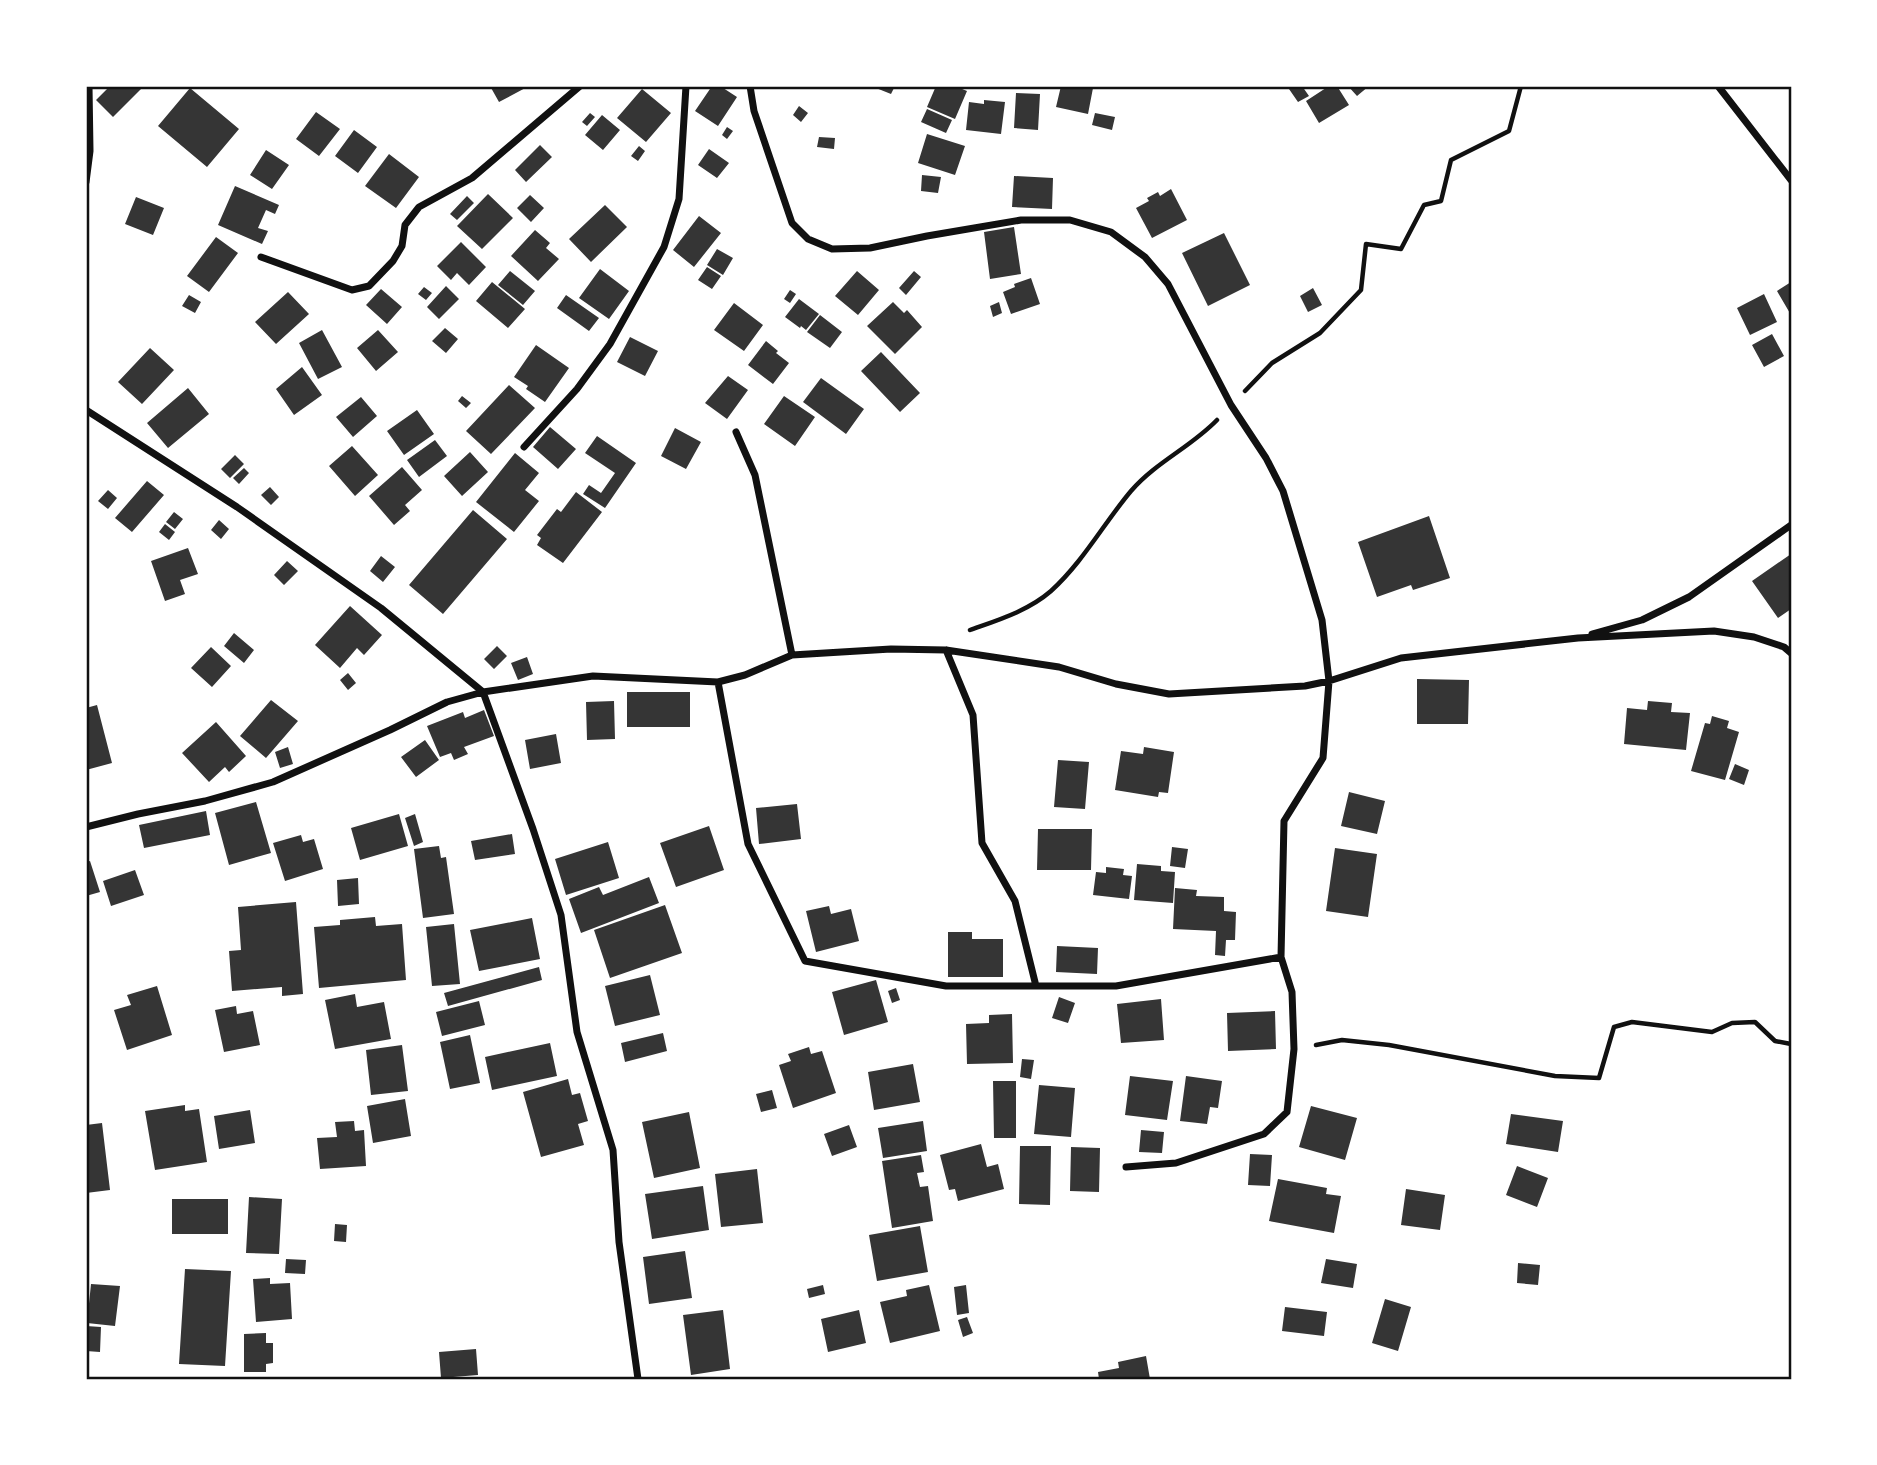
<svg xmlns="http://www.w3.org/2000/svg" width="1877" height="1465" font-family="'Space Grotesk',sans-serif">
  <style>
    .building { fill: #353535 }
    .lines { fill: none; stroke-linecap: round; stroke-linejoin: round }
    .path { stroke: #111; stroke-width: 4.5 }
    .minor { stroke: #111; stroke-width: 7 }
    .neatline { fill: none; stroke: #111; stroke-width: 2.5 }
  </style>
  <rect width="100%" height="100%" fill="#fff"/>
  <!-- building -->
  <path class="building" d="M110,86H144L113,117L96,100Z
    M490,86H529L499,102Z
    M712,86H720L737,97L718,126L695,111Z
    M871,86H895L891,94Z
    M936,86H955L967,91L955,119L927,107Z
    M1061,86L1093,88L1088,114L1056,107Z
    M1295,86H1302L1309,96L1298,102L1289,89Z
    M1329,86H1337L1349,105L1319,123L1306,101Z
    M1348,86H1369L1357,96Z
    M190,88L239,129L207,167L158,126Z
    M642,89L671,113L646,142L617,118Z
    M1016,93L1040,94L1038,130L1014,128Z
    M984,100L1005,102L1001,134L966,130L969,102L984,104Z
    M799,106L808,113L801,122L793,115Z
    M927,109L952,120L946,133L921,122Z
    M316,112L340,129L319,156L296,139Z
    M590,113L595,117L587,126L582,122Z
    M1095,113L1115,117L1112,130L1092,125Z
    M602,115L620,130L603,150L585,135Z
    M727,127L733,131L727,139L722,135Z
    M354,130L377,147L358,173L335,156Z
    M927,134L965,146L955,175L918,163Z
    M819,137L835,138L834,149L817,147Z
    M540,145L552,157L526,182L515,170Z
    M639,146L645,151L638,161L631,156Z
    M709,149L729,163L717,178L698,165Z
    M266,150L289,165L272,189L250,175Z
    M389,154L419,177L396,208L365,186Z
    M922,175L941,177L938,193L921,191Z
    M1014,176L1053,178L1052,209L1012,207Z
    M235,186L279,205L275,214L266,210L258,228L268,231L262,244L218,225Z
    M1171,189L1187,220L1152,238L1136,208L1149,201L1147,198L1158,192L1160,196Z
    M488,194L513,218L482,249L457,226Z
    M530,195L544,208L531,222L517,208Z
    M467,196L474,203L457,220L450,214Z
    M136,197L164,208L153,235L125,224Z
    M605,205L627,227L591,262L569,239Z
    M699,216L721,233L694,267L673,250Z
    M1014,227L1021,274L990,279L984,232Z
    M535,230L550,243L546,248L559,259L538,281L511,256Z
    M1224,233L1250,285L1208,306L1182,253Z
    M216,237L238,253L209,292L187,276Z
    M461,242L486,267L469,285L457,273L451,280L437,266Z
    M717,249L733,258L723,275L707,265Z
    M707,267L721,276L712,289L698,280Z
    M600,269L629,291L609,319L579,298Z
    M510,271L535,291L523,305L498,285Z
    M857,271L879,290L858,315L835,296Z
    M914,271L921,277L906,295L899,288Z
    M1031,278L1040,304L1011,314L1003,292L1015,287L1014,284Z
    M492,282L525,309L508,328L476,301Z
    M1791,282V315L1777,291Z
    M446,286L459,299L439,319L427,307Z
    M424,287L432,293L426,300L418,294Z
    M1313,288L1322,305L1308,312L1300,296Z
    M381,289L402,307L387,324L366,305Z
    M790,290L796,294L790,303L784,299Z
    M288,292L309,314L276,344L255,322Z
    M1764,294L1777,322L1750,335L1737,308Z
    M189,295L201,302L195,313L182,306Z
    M566,295L599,318L589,331L557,308Z
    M799,299L819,314L806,330L801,326L800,328L785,317Z
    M893,302L904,313L907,310L922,327L895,354L867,326Z
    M999,302L1002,313L993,317L990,306Z
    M734,303L763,325L744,351L714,330Z
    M820,315L842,332L830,348L807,332Z
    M445,328L458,339L446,353L432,341Z
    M322,330L342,367L318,379L299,343Z
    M378,330L398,352L376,371L357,348Z
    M1772,334L1784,356L1764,367L1752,345Z
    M630,337L658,351L645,376L617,362Z
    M766,341L778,351L776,353L789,363L773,384L748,365Z
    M536,345L569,368L545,402L526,389L528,386L514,377Z
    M150,348L174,370L142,404L118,382Z
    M881,352L920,393L900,412L861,371Z
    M302,367L322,395L294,415L276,389Z
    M728,376L748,390L727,419L705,403Z
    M821,378L864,409L846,434L803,402Z
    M509,385L535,408L491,454L466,431Z
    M188,388L209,414L168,448L147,423Z
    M462,396L471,403L466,408L458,401Z
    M784,396L815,417L795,446L764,424Z
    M361,397L377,416L353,437L336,417Z
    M417,410L434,434L404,455L387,431Z
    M550,427L576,449L558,469L533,447Z
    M675,428L701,442L686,469L661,456Z
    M597,436L636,463L605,508L583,494L589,485L601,493L615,473L585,453Z
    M435,440L447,456L419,477L407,460Z
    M352,446L378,475L355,496L329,466Z
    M470,452L488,472L462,496L444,476Z
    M515,453L539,473L525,490L539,501L514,532L476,502Z
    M235,455L244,464L230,478L221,469Z
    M402,467L422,490L405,505L410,511L394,525L369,496Z
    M244,468L249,473L239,484L233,478Z
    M147,481L164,495L132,532L115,518Z
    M270,487L279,497L271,505L261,495Z
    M108,490L117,498L108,509L98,501Z
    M576,492L602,512L563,563L537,545L541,538L537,535L557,509L561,512Z
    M473,510L507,539L443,614L409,585Z
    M174,512L183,519L175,529L166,522Z
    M1429,516L1450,578L1413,590L1411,585L1377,597L1358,542Z
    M219,520L229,529L221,539L211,530Z
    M165,524L175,532L169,540L159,532Z
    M188,548L198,574L180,580L185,594L165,601L151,561Z
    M1791,554V609L1778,618L1752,581Z
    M381,556L395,567L383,582L370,571Z
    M287,561L298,571L284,585L274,575Z
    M350,606L382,635L364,655L357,648L340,668L315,645Z
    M234,633L254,650L244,663L224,646Z
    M497,646L507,656L494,669L484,659Z
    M211,647L231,666L212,687L191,668Z
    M527,657L533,674L518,680L511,663Z
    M348,673L356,683L348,690L340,680Z
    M1417,679L1469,680L1468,724H1417Z
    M627,692H690V727H627Z
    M271,700L298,721L266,758L240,736Z
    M614,701L615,739L587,740L586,702Z
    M1648,701L1672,703L1671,712L1690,713L1686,750L1624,744L1627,708L1647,710Z
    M97,705L112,763L86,770V708Z
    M484,710L494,736L464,747L468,754L454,760L451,753L440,757L427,726L463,712L465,718Z
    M1712,716L1729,721L1727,728L1739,732L1725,780L1691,771L1705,723L1710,724Z
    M216,722L246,756L229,772L225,767L209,782L182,753Z
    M556,734L561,763L530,769L525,740Z
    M425,740L439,760L416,777L401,757Z
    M288,747L293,764L280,768L275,752Z
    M1144,747L1174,752L1168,793L1159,792L1158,797L1115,790L1121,751L1143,754Z
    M1058,760L1089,762L1085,809L1054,807Z
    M1735,764L1749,770L1744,785L1729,779Z
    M1349,792L1385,801L1377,834L1341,826Z
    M256,802L271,853L229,865L215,813Z
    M797,804L801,839L759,844L756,808Z
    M206,811L210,835L144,848L139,825Z
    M399,814L408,846L360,860L351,828Z
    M415,814L423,842L414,846L405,818Z
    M709,826L724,870L676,887L660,843Z
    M1038,829H1092L1091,870H1037Z
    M512,834L515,854L475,860L471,841Z
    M301,835L303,842L314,839L323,869L285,881L273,843Z
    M608,842L619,878L566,895L555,859Z
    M439,846L441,858L446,857L454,914L423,918L414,849Z
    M1172,847L1188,849L1185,868L1170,866Z
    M1335,848L1377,854L1368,917L1326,911Z
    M90,861L100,892L86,896V862Z
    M1137,864L1161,866V871L1175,872L1173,903L1134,900Z
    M1106,867L1124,869L1123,875L1132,876L1129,899L1093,895L1096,872L1106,873Z
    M135,870L144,895L111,906L103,881Z
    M649,877L659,903L581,933L569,899L599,887L603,895Z
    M358,878L359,904L338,906L337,880Z
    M1175,888L1197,890L1196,896L1224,897V911L1236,912L1235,940H1226L1225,956L1215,955L1216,931L1173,929Z
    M296,902L303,994L282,996V987L232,991L229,951L241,950L238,907Z
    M665,905L682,953L610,978L594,930Z
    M829,906L831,914L851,909L859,941L816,952L806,911Z
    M375,917L376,926L402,924L406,980L319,988L314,927L340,925V920Z
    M532,918L540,959L479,971L470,930Z
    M454,924L460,984L432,986L426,927Z
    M948,932H972V939H1003V977H948Z
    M1057,946L1098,948L1097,974L1056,972Z
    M539,967L542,980L448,1006L444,993Z
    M650,975L660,1015L615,1026L605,986Z
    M876,980L888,1022L844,1035L832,992Z
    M157,986L172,1035L127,1050L114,1010L131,1005L127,995Z
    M896,988L900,1000L892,1003L888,991Z
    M355,994L357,1007L384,1002L391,1039L335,1049L325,1000Z
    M1059,997L1075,1003L1068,1023L1052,1018Z
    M1161,999L1164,1040L1121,1043L1117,1004Z
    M479,1001L485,1025L442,1036L436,1012Z
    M236,1006L237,1014L253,1011L260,1045L224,1052L215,1010Z
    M1275,1011L1276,1049L1228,1051L1227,1013Z
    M1012,1014L1013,1063L967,1064L966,1024L989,1023V1015Z
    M663,1033L667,1051L625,1062L621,1043Z
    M470,1035L480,1083L450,1089L440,1042Z
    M550,1043L557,1076L492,1090L485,1057Z
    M402,1045L408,1091L371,1095L366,1050Z
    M809,1047L811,1054L822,1051L836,1093L793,1108L779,1065L791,1061L788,1054Z
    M1022,1059L1034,1060L1031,1079L1020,1077Z
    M913,1064L920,1102L874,1110L868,1072Z
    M1130,1076L1173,1081L1167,1120L1125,1115Z
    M1186,1076L1222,1081L1218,1108L1210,1107L1207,1124L1180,1121Z
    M568,1079L572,1095L580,1093L588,1121L578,1124L584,1145L541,1157L523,1092Z
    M993,1081H1016V1138H994Z
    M1039,1085L1075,1088L1071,1137L1034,1134Z
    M772,1090L777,1108L761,1112L756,1094Z
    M405,1099L411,1136L373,1143L367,1106Z
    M185,1105V1111L199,1109L207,1162L155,1170L145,1111Z
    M1311,1106L1357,1118L1345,1160L1299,1147Z
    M250,1110L255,1143L219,1149L214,1116Z
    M689,1112L700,1168L654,1178L642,1122Z
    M1511,1114L1563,1121L1558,1152L1506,1144Z
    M354,1121L355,1131L364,1130L366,1166L320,1169L317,1138L337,1137L335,1122Z
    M923,1121L927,1151L883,1158L878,1128Z
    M102,1123L110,1190L86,1193V1125Z
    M849,1125L857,1147L832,1156L824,1134Z
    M1141,1130L1164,1132L1162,1153L1139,1152Z
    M981,1144L987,1167L998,1164L1004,1189L958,1201L955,1189L949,1190L940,1155Z
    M1020,1146H1051L1050,1205L1019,1204Z
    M1071,1147L1100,1148L1099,1192L1070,1191Z
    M1250,1154L1272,1155L1270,1186L1248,1185Z
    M921,1155L924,1172L917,1173L920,1187L928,1186L933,1221L892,1228L882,1161Z
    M1517,1166L1548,1178L1537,1207L1506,1195Z
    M757,1169L763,1223L721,1227L715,1174Z
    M1278,1179L1327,1188L1326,1194L1341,1196L1334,1233L1269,1221Z
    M703,1186L709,1230L652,1239L645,1194Z
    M1406,1189L1445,1195L1440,1230L1401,1225Z
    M249,1197L282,1199L279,1254L246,1253Z
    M172,1199H228V1234H172Z
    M335,1224L347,1225L346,1242L334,1241Z
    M920,1226L928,1272L877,1281L869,1235Z
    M685,1251L692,1298L649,1304L643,1257Z
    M286,1259L306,1260L305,1274L285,1273Z
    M1326,1259L1357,1264L1353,1288L1321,1283Z
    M1518,1263L1540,1265L1538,1285L1517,1283Z
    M185,1269L231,1271L225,1366L179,1364Z
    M270,1278V1284L290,1283L292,1319L256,1322L253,1279Z
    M91,1284L120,1286L115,1326L87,1323Z
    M823,1285L825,1294L809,1298L807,1289Z
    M929,1285L940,1331L890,1343L880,1302L907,1296L906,1290Z
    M966,1285L969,1313L957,1315L954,1287Z
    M1385,1299L1411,1307L1398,1351L1372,1343Z
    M1285,1307L1327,1312L1324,1336L1282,1331Z
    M723,1310L730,1369L691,1375L683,1315Z
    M859,1310L866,1343L828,1352L821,1319Z
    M967,1317L973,1333L963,1337L958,1320Z
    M86,1326L101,1327L100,1352L86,1351Z
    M266,1333V1343H273V1363L266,1364V1372H244V1334Z
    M476,1349L478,1375L441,1378L439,1352Z
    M1146,1356L1150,1379H1099L1098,1372L1119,1368L1118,1362Z"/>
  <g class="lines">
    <!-- path -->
    <path class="path" d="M1245,391L1272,363L1320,333L1361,290L1366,244L1401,249L1424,205L1441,201L1451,160L1509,131L1521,86
      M970,630C998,620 1028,611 1051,591C1083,562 1104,523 1131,491C1156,462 1191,447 1217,420
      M1316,1045L1342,1040L1389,1045L1555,1076L1599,1078L1614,1027L1632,1022L1712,1032L1732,1023L1755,1022L1775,1041L1791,1044"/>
    <!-- minor -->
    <path class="minor" d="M750,86L754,111L792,223L808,239L832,249L870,248L927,236L1021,220H1070L1111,232L1145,257L1168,284L1231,405L1266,458L1283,491L1322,620L1329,681L1323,758L1284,821L1281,957L1292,992L1294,1049L1287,1112L1264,1134L1176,1163L1126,1167
      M1718,86L1791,180
      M86,182L90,151L89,86
      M261,257L352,290L369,286L393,261L402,246L405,225L419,207L472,178L580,86
      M86,410L237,507L381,608L483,692L533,829L561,915L577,1032L613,1150L619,1242L638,1379
      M736,432L755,475L792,655
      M524,447L577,389L610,344L664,247L679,199L686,86
      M1592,634L1642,620L1689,597L1791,525
      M946,650L973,715L982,843L1015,901L1036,986
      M718,682L748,844L805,961L946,986H1116L1281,957
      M86,827L138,814L205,801L273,782L390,730L447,702L483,692L593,676L718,682L745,675L792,655L891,649L946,650L1059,667L1116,684L1169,694L1305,686L1329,681L1401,658L1578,638L1714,631L1754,637L1784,647L1791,653"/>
  </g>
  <!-- border -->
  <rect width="1877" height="1465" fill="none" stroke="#ffffff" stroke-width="175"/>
  <rect x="88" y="88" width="1702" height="1290" class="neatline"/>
</svg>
